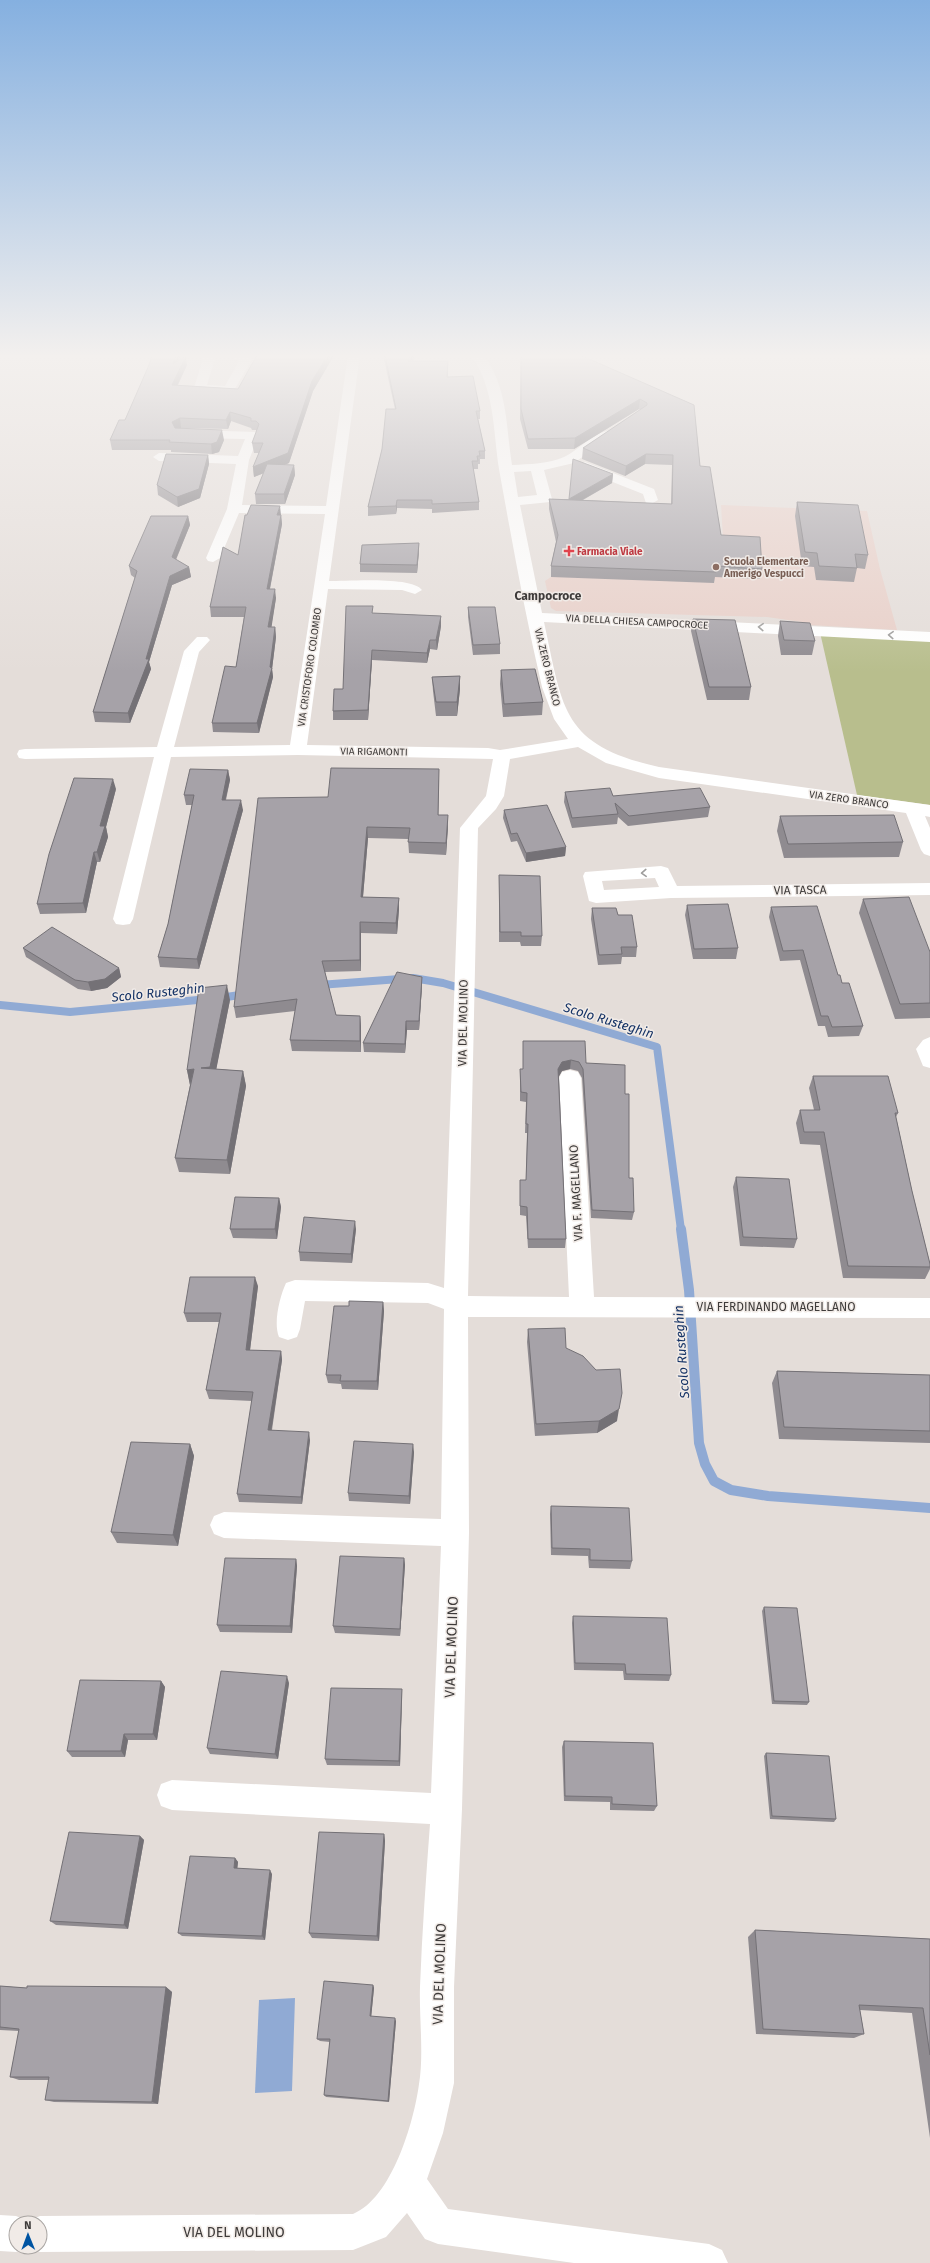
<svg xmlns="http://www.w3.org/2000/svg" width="930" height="2263" font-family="'Fira Sans',sans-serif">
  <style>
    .education { fill: #e8cfc8 }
    .green { fill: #b8be8d }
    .water { fill: #90aad4 }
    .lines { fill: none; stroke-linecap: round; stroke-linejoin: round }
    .stream-far1 { stroke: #90aad4; stroke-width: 8 }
    .stream { stroke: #90aad4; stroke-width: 10 }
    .minor { fill: #fff; fill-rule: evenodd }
    .wall { fill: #8f8b90 }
    .shaded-wall { fill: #747176 }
    .building { fill: #a6a2a8; stroke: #747176 }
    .oneway { stroke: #9e9d9c }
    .health-dot { fill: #e0444e; stroke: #f1ebe7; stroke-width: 1.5 }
    .education-dot { fill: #8d6e63; stroke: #f1ebe7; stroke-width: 1.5 }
    .labels { text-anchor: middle; stroke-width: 3; stroke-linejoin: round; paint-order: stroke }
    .far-health-label { font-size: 10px; font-weight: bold; fill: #be3a42; stroke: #f1ebe7; text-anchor: start }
    .far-education-label { font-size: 10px; font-weight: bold; fill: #785e54; stroke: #f1ebe7; text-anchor: start }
    .far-street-label { font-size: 10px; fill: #3e3b3a; stroke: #f1ebe7 }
    .far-quarter-label { font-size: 12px; font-weight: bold; fill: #3e3b3a; stroke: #f1ebe7 }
    .street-label { font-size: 12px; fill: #3e3b3a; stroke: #f1ebe7 }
    .water-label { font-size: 13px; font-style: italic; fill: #143265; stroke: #f1ebe7 }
    .near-street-label { font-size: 14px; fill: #3e3b3a; stroke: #f1ebe7 }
  </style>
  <rect width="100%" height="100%" fill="#e4ddd9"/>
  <!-- education -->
  <path class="education" d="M721,505L867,511L880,569L897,630L810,625L802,622L767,617L556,611L551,608L545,581L551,577L723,538Z"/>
  <!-- green -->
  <path class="green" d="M819,628L930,635V805L857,795Z"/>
  <!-- water -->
  <path class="water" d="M295,1998L292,2091L255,2093L259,2000Z"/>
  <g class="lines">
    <!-- stream-far1 -->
    <path class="stream-far1" d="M319,985L413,978L443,983L657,1047L681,1230
      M220,998L246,994
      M0,1005L70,1012L208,999"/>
    <!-- stream -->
    <path class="stream" d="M681,1229L689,1290L699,1443L705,1464L714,1481L731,1490L768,1496L930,1508"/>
    <!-- minor -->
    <path class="minor" d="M204,355H216L207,385L225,386L239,361L229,355H249L251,361L233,392C224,394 200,396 194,388Z
      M348,355H360L329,581C347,581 413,576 422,590L415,594L402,590L328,589L307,745L488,748L500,750L568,739L554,719L542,687C525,615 512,541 499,469C493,430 495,389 471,355H483C508,386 506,428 512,465C529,464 549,464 564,457C578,451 598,428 612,431L614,434L574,463L544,470L552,499L550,502L520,505L542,613L930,632V642L544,622C563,709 561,745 659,767L930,805V817L925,816L930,828V856L924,854L921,850L906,813L659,778L606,763L578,747L510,759L504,796L496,809L478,828L468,1296L569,1297L559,1078L562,1072L570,1070L578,1072L581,1078L594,1297L930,1298V1318L468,1317L469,1533L462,1809L454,1987V2083L443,2133L427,2179L448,2209L709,2244L722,2250L728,2263H574L438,2244L425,2239L407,2213L386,2237L353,2250L40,2252L28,2247L16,2252L0,2251V2215L16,2216L28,2221L40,2216L353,2214C392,2198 414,2122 419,2084C424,2055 419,2017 420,1987C422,1932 426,1878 430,1824L172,1810L161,1806L157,1795L161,1784L172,1780L431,1793L441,1546L224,1538L214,1534L210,1525L214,1516L224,1512L441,1519L444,1309L428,1303L305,1301L300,1329L297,1337L288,1340L279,1337C273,1323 280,1296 286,1283L295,1280L428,1283L444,1288L460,828L486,796L493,759L298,755L171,757L133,919L130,924L123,925L116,924L113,919L154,757L25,759L19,758L17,754L19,750L25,749L157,747L184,651L197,637H207L210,640L199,652L174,747L290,745L325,514L239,513L220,558L213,562L208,561L206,558L227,509L236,464L159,461L153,457L159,453L238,456L245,439L192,438L186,434L192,430L257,432L259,435L249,460L242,505L326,506ZM531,471L537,495L518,497L514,472ZM16,2223H40V2247H16Z
      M585,462L654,489L658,500L651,504L646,503L643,494L580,469L578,466Z
      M661,866L668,868L677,886L930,883V895L671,898L596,903L589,901L583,876L585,872ZM655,878L659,887L604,890L602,881Z
      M930,1037V1068L923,1066L916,1049L923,1040Z"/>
  </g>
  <!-- wall -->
  <path class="wall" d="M152,355H181L180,360L187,365L178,385L238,389L257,355H333V357L313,391L289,463L284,465H294L295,475L285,504H256L255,494L264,473L254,477L253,467L259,453H254L252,443L257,430H252L251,428L231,421L228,429L181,428H180L224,440L219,452L212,454L171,452V450H112L110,440L125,420L149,365Z
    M383,355H417L413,361H448V377L480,411V419H478L485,451V459H480V464H478V469H473L479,502V510L432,513V509L397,508L396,514L368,516V507L382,449L395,409Z
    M521,355L694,405L700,466L721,535L762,569L760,579L715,577L714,583L551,577V566L556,542L549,509V499H569L613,474L612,483L583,500L671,504L672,465L645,464L625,476L582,459L583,448L640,410L639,409L574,449H528L520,419Z
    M208,455L209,464L200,498L178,507L158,495L157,485Z
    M797,502L868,555L865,569L857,568L854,582L816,580L814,567L802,566L795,516Z
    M281,515L282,524L270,589L276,598L271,627H275L276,637L272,669L273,677L259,733L213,732L212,723L236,667L244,617H211L210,607Z
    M188,516L190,525L176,560L189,567L191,577L172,585L149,662L151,669L130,723L95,722L93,712L135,578L131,575L129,566Z
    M419,543V551L417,573L360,572V564Z
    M468,607L500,644V654L473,655L468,617Z
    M373,613L441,616V626L437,650L430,649L427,663L372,660L368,720H333V711L343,689Z
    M693,619L751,687L749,700H707L691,631Z
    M780,621L815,641L812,655H781L778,636Z
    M501,670L543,702L542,715L503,717L500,684Z
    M460,676V689L457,716H436L433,691L432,677Z
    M228,770L230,780L226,800L243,810L199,969L160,967L158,957L168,924L192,805H186L184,795Z
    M439,780L438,815L448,826L446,855L409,853L408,839L368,838L363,897L399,898V909L397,934L361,933V971L325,972L336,1015L360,1016L361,1027V1052L292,1051L290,1040L295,1011L236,1018L234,1007L328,797Z
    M116,789L106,827L108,837L100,862H97L86,913L40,914L37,904Z
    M565,792L613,796L710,807L708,817L628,826L618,817L617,824L572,828L564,802Z
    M504,810L566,847L565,856L526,862L517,841L511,842L503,818Z
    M780,816L903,842L899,857L784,858L777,831Z
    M499,875L542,936L541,946H521L520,942H499Z
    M863,899L930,952V1018L895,1019L859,913Z
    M687,905L738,948L736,959H693L685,915Z
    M771,907L838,975L842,983L863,1026L859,1036L828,1037L825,1026H818L800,960L780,961L769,917Z
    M592,908L618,915L637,947L636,957H622L621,964L598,965L591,919Z
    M23,948L119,968L121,977L107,988L91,991L78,989L26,957Z
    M422,977V986L419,1030H407L405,1053L364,1052L363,1043Z
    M230,1000L216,1069L243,1071L246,1086L230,1174L179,1172L175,1158L190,1085L187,1070Z
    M523,1041L586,1063L625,1094L629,1178L634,1212L632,1220L591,1218L582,1078L578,1071L570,1069L562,1071L559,1076L566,1239L565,1248H528L526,1216L520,1215V1180H526L527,1133H525L526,1102L520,1101V1069H523Z
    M813,1076L898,1113L896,1117L912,1191L930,1264V1269L925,1279L843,1278L820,1145L800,1144L796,1123L800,1110H814L809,1088Z
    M736,1177L797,1239L794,1248L740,1246L733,1187Z
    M279,1198L281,1207L277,1239L233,1238L230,1229Z
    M356,1229L352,1263L300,1261L299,1252Z
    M258,1286L250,1350L281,1351L282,1360L272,1430L310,1440L302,1504L239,1502L237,1494L252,1401L209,1399L206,1390L219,1322H187L184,1313Z
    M383,1302L384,1311L378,1390L342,1389L341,1384L328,1383L326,1375L349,1306Z
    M528,1329L566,1348L617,1421L597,1433L535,1436L527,1342Z
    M777,1371L930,1375V1443L779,1439L772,1383Z
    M190,1444L194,1456L178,1546L117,1543L111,1532Z
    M414,1452L410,1504L349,1501L348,1493Z
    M551,1506L632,1561L630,1569L589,1568L588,1556L551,1555L550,1514Z
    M404,1558L405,1565L400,1636L335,1633L333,1626Z
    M296,1559L297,1566L292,1633L220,1632L217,1625Z
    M764,1607L809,1702L807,1705L772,1704L762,1611Z
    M573,1616L671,1675L669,1681L624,1680L623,1671L574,1670L572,1623Z
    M161,1681L165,1687L157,1740H128L125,1757H72L67,1751Z
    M289,1683L278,1759L210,1754L207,1748Z
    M402,1689V1695L400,1766L327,1765L325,1759Z
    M564,1741L657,1806L654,1811L610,1810V1802L564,1801L562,1747Z
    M766,1753L836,1819L834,1822L770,1819L764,1756Z
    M384,1834L385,1841L379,1941L312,1938L309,1933Z
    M140,1836L144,1840L128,1929L56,1925L50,1921Z
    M235,1858L238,1862L237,1868L272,1874L265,1940L182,1936L178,1933Z
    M755,1930L930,1939V2138L912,2013L860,2010L864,2034L854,2038L756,2034L748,1937Z
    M373,1985L374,1988L371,2017L396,2021L389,2102L326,2097L324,2095L330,2042L320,2041L317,2039Z
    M0,1986L27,1988L166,1987L172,1992L158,2104L54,2102L45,2100L49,2080H19L10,2077L19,2031L0,2030Z"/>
  <!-- shaded-wall -->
  <path class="shaded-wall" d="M177,355H181L175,374L173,364Z
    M328,355H333V357L313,391L289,463L254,477L253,467L312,381Z
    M412,355H417L408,368V361Z
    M186,356L187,365L173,394L172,385Z
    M640,399L639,409L574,449L575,438Z
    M230,412L231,421L228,429L226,420Z
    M180,418L181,428L174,432L172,422Z
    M222,430L224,440L219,452L212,454L211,444Z
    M646,454L645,464L625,476L626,466Z
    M208,455L209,464L200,498L178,507L177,497Z
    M294,465L295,475L285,504L284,494Z
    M613,474L612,483L568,508L569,499Z
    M397,500V508L396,514V506Z
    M280,506L281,515H277Z
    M281,515L282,524L268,598L267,589Z
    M188,516L190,525L173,566L172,557Z
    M419,543V551L417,573V565Z
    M189,567L191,577L172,585L149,662L151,669L130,723L128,713L146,659L170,576Z
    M275,589L276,598L270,637L268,627Z
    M441,616V626L437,650L436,640Z
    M275,627L276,637L272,669L273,677L259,733L257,723L270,667Z
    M430,640V649L427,663V653Z
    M372,650V660L368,720V710Z
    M460,676V689L457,716V702Z
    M439,769V780L438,826V815Z
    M228,770L230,780L223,810L222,800Z
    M113,779L116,789L106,827L108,837L100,862L97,852L100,826Z
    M241,800L243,810L199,969L197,959Z
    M448,815V826L446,855V843Z
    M367,827L368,838L362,908L361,897Z
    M566,847L565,856L526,862V853Z
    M94,852L97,862L86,913L83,903Z
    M399,898V909L397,934L396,923Z
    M360,922L361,933V971L360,960Z
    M119,968L121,977L107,988L91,991L88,982Z
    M422,977V986L419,1030V1021Z
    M227,985L230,1000L214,1081L201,1068Z
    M360,1016L361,1027V1052L360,1041Z
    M406,1021L407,1030L405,1053V1044Z
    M571,1060L570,1069L562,1071L558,1078V1069L562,1062Z
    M194,1069L190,1085L187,1070Z
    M243,1071L246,1086L230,1174L227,1160Z
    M279,1198L281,1207L277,1239L275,1229Z
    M355,1221L356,1229L352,1263L351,1254Z
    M255,1277L258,1286L249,1358L246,1350Z
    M383,1302L384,1311L378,1390L377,1381Z
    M281,1351L282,1360L270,1439L268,1430Z
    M619,1409L617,1421L597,1433L599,1421Z
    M309,1432L310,1440L302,1504L301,1497Z
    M190,1444L194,1456L178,1546L173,1535Z
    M413,1444L414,1452L410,1504L409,1496Z
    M404,1558L405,1565L400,1636V1629Z
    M296,1559L297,1566L292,1633L290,1626Z
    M287,1676L289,1683L278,1759L275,1754Z
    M161,1681L165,1687L157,1740L153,1734Z
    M402,1689V1695L400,1766L399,1761Z
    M124,1734L128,1740L125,1757L121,1751Z
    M384,1834L385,1841L379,1941L377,1936Z
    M140,1836L144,1840L128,1929L124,1925Z
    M235,1858L238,1862L237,1872L234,1868Z
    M270,1870L272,1874L265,1940L262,1936Z
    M373,1985L374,1988L371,2019L370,2016Z
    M166,1987L172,1992L158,2104L152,2102Z
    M395,2018L396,2021L389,2102L388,2101Z"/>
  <!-- building -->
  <path class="building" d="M152,355H177L173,364L186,356L172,385L238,389L257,355H328L312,381L288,453L253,467L263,443H252L259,424L256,421H251V418L230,412L226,420L180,418L172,422L175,428L222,430L217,442L211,444L169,442L170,440H110L119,420H125L149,365Z
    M385,355H412L408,361H448L447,377L473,376L480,411H476L485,451H479L480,456H477L478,461H472L479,502L432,504V500H397L396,506L368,507L382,449L386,409H396Z
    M521,355H580L694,405L700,466L710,467L721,535L760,537L762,569L716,566V572L551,566L558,535L549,499L672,504L673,455L646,454L626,466L583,448L647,405V403L640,399L575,438L528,439L521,409Z
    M166,454L208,455L199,489L177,497L157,485Z
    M573,459L613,474L569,499Z
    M267,464L294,465L284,494H255Z
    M797,502L858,505L868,555L855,554L857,568L819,566L817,553L805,552Z
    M251,505L280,506L277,515H281L267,589H275L268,627H275L270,667L272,668L257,723H212L225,666L236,667L246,607H210L223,547L238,555L245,515H247Z
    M151,516H188L172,557L189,567L170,576L146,659H149L128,713L93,712L137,571L129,566Z
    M419,543L417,565L360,564L362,545Z
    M346,606H373L372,613L441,616L436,640H430L427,653L372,650L368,710L333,711L334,689H343Z
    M468,607H495L500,644L473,645Z
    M693,619L735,620L751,687H709Z
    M780,621L810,623L815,641L784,640Z
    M535,669L543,702L504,704L501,670Z
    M460,676L457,702H436L432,677Z
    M331,768L439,769L438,815H448L446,843L408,842L410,828L367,827L361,897L399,898L396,923L360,922V960L322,961L336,1015L360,1016V1041L290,1040L297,999L234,1007L258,798L328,797Z
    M190,769L228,770L222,800H241L197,959L158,957L168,924L194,795H184Z
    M74,778L113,779L100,826H105L97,852H94L83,903L37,904L49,854Z
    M610,788L613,796L700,788L710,807L629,816L615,803L618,814L572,818L565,792Z
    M547,805L566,847L526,853L517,833L511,834L504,810Z
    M894,815L903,842L788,844L780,816Z
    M499,875L540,876L542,936H521V932H500Z
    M909,897L930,952V1003L900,1004L863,899Z
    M728,904L738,948L694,949L687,905Z
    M817,906L838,975H840L842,983H849L863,1026L832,1027L828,1016H821L803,950L783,951L771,907Z
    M592,908H616L618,915H632L637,947H621L622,954L599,955Z
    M52,927L119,968L105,979L88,982L75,980L23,948Z
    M397,972L422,977L419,1021H406L405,1044L363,1043Z
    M227,985L210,1067L201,1068L243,1071L227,1160L175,1158L194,1069L187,1070L199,988Z
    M523,1041H585L586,1063L625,1065V1094H629V1178H633L634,1212L592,1210L583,1069L579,1062L571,1060L562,1062L558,1069L566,1239H528L527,1207L520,1206V1180H526L528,1124H526L527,1093L521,1092L520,1069H523Z
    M813,1076H888L898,1113H895L912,1191L930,1264V1267L848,1266L824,1132H804L800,1110H820Z
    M736,1177L789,1179L797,1239L743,1237Z
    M235,1197L279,1198L275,1229H230Z
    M304,1217L355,1221L351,1254L299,1252Z
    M190,1277H255L246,1350L281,1351L268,1430L309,1432L301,1497L237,1494L253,1392L206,1390L221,1313H184Z
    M349,1301L383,1302L377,1381H340L341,1375H326L334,1306H349Z
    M565,1328L566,1348L583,1356L596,1370L620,1369L622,1393L619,1409L599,1421L536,1424L528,1329Z
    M777,1371L930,1375V1431L784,1427Z
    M354,1441L413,1444L409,1496L348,1493Z
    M131,1442L190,1444L173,1535L111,1532Z
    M551,1506L629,1508L632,1561L590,1560V1549L552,1548Z
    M340,1556L404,1558L400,1629L333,1626Z
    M225,1558L296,1559L290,1626L217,1625Z
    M764,1607L797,1608L809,1702L774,1701Z
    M573,1616L667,1618L671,1675L626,1674L625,1664L575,1663Z
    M221,1671L287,1676L275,1754L207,1748Z
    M80,1680L161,1681L153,1734H124L121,1751H67Z
    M331,1688L402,1689L399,1761L325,1759Z
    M564,1741L653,1743L657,1806L612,1804V1797L565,1796Z
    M766,1753L829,1756L836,1819L772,1816Z
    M69,1832L140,1836L124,1925L50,1921Z
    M319,1832L384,1834L377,1936L309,1933Z
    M190,1856L235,1858L234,1868L270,1870L262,1936L178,1933Z
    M755,1930L930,1939V2055L923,2008L859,2005L864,2034L763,2029Z
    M324,1981L373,1985L370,2016L395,2018L388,2101L324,2095L330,2039H317Z
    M0,1986L27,1988V1986L166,1987L152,2102L45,2100L49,2077H10L19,2029L0,2027Z"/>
  <!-- one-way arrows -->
  <defs><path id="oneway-chevron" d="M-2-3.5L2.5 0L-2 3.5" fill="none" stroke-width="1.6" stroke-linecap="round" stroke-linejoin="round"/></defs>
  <g class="oneway">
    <use href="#oneway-chevron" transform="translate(761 627) rotate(-177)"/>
    <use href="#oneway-chevron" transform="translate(891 635) rotate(-177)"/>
    <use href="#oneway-chevron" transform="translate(644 873) rotate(177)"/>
  </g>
  <!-- sky -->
  <linearGradient id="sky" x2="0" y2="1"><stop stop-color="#85b0e0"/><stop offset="0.53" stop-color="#f3f0ee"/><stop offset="1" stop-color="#f3f0ee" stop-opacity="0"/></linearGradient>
  <rect width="930" height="672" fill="url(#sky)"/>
  <!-- markers -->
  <path class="health-dot" d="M567 545h4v4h4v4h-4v4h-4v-4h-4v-4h4z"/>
  <circle class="education-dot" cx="716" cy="567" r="4"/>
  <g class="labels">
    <!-- far-health labels -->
    <g class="far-health-label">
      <text x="577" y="555">Farmacia Viale</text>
    </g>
    <!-- far-education labels -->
    <g class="far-education-label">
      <text x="724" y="565">Scuola Elementare<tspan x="724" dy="12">Amerigo Vespucci</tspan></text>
    </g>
    <!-- far-street labels -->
    <g class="far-street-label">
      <text transform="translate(637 621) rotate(3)" y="4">VIA DELLA CHIESA CAMPOCROCE</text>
      <text transform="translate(309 667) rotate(-82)" y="4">VIA CRISTOFORO COLOMBO</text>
      <text transform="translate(548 667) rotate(76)" y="4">VIA ZERO BRANCO</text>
      <text transform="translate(374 751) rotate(1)" y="4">VIA RIGAMONTI</text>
      <text transform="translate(849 799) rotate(8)" y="4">VIA ZERO BRANCO</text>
    </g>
    <!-- far-quarter labels -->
    <g class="far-quarter-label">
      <text x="548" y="600">Campocroce</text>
    </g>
    <!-- street labels -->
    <g class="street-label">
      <text transform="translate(800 890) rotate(-1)" y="4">VIA TASCA</text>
      <text transform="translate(463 1023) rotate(-89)" y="4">VIA DEL MOLINO</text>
      <text transform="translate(576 1193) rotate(-93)" y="4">VIA F. MAGELLANO</text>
      <text x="776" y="1311">VIA FERDINANDO MAGELLANO</text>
    </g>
    <!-- water labels -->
    <g class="water-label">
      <text transform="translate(158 992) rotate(-6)" y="5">Scolo Rusteghin</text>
      <text transform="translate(609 1020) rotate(17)" y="5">Scolo Rusteghin</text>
      <text transform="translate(681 1352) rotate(-94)" y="5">Scolo Rusteghin</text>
    </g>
    <!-- near-street labels -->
    <g class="near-street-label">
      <text transform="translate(451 1647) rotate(-88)" y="5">VIA DEL MOLINO</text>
      <text transform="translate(439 1974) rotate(-88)" y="5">VIA DEL MOLINO</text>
      <text x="234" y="2237">VIA DEL MOLINO</text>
    </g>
  </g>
  <!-- north arrow -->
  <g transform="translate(28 2235) rotate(359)"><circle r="19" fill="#f1ebe7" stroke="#a9a5a2"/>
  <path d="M0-3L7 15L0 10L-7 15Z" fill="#0054a2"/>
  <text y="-6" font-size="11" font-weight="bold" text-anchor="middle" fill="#3e3b3a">N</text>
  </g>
</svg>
